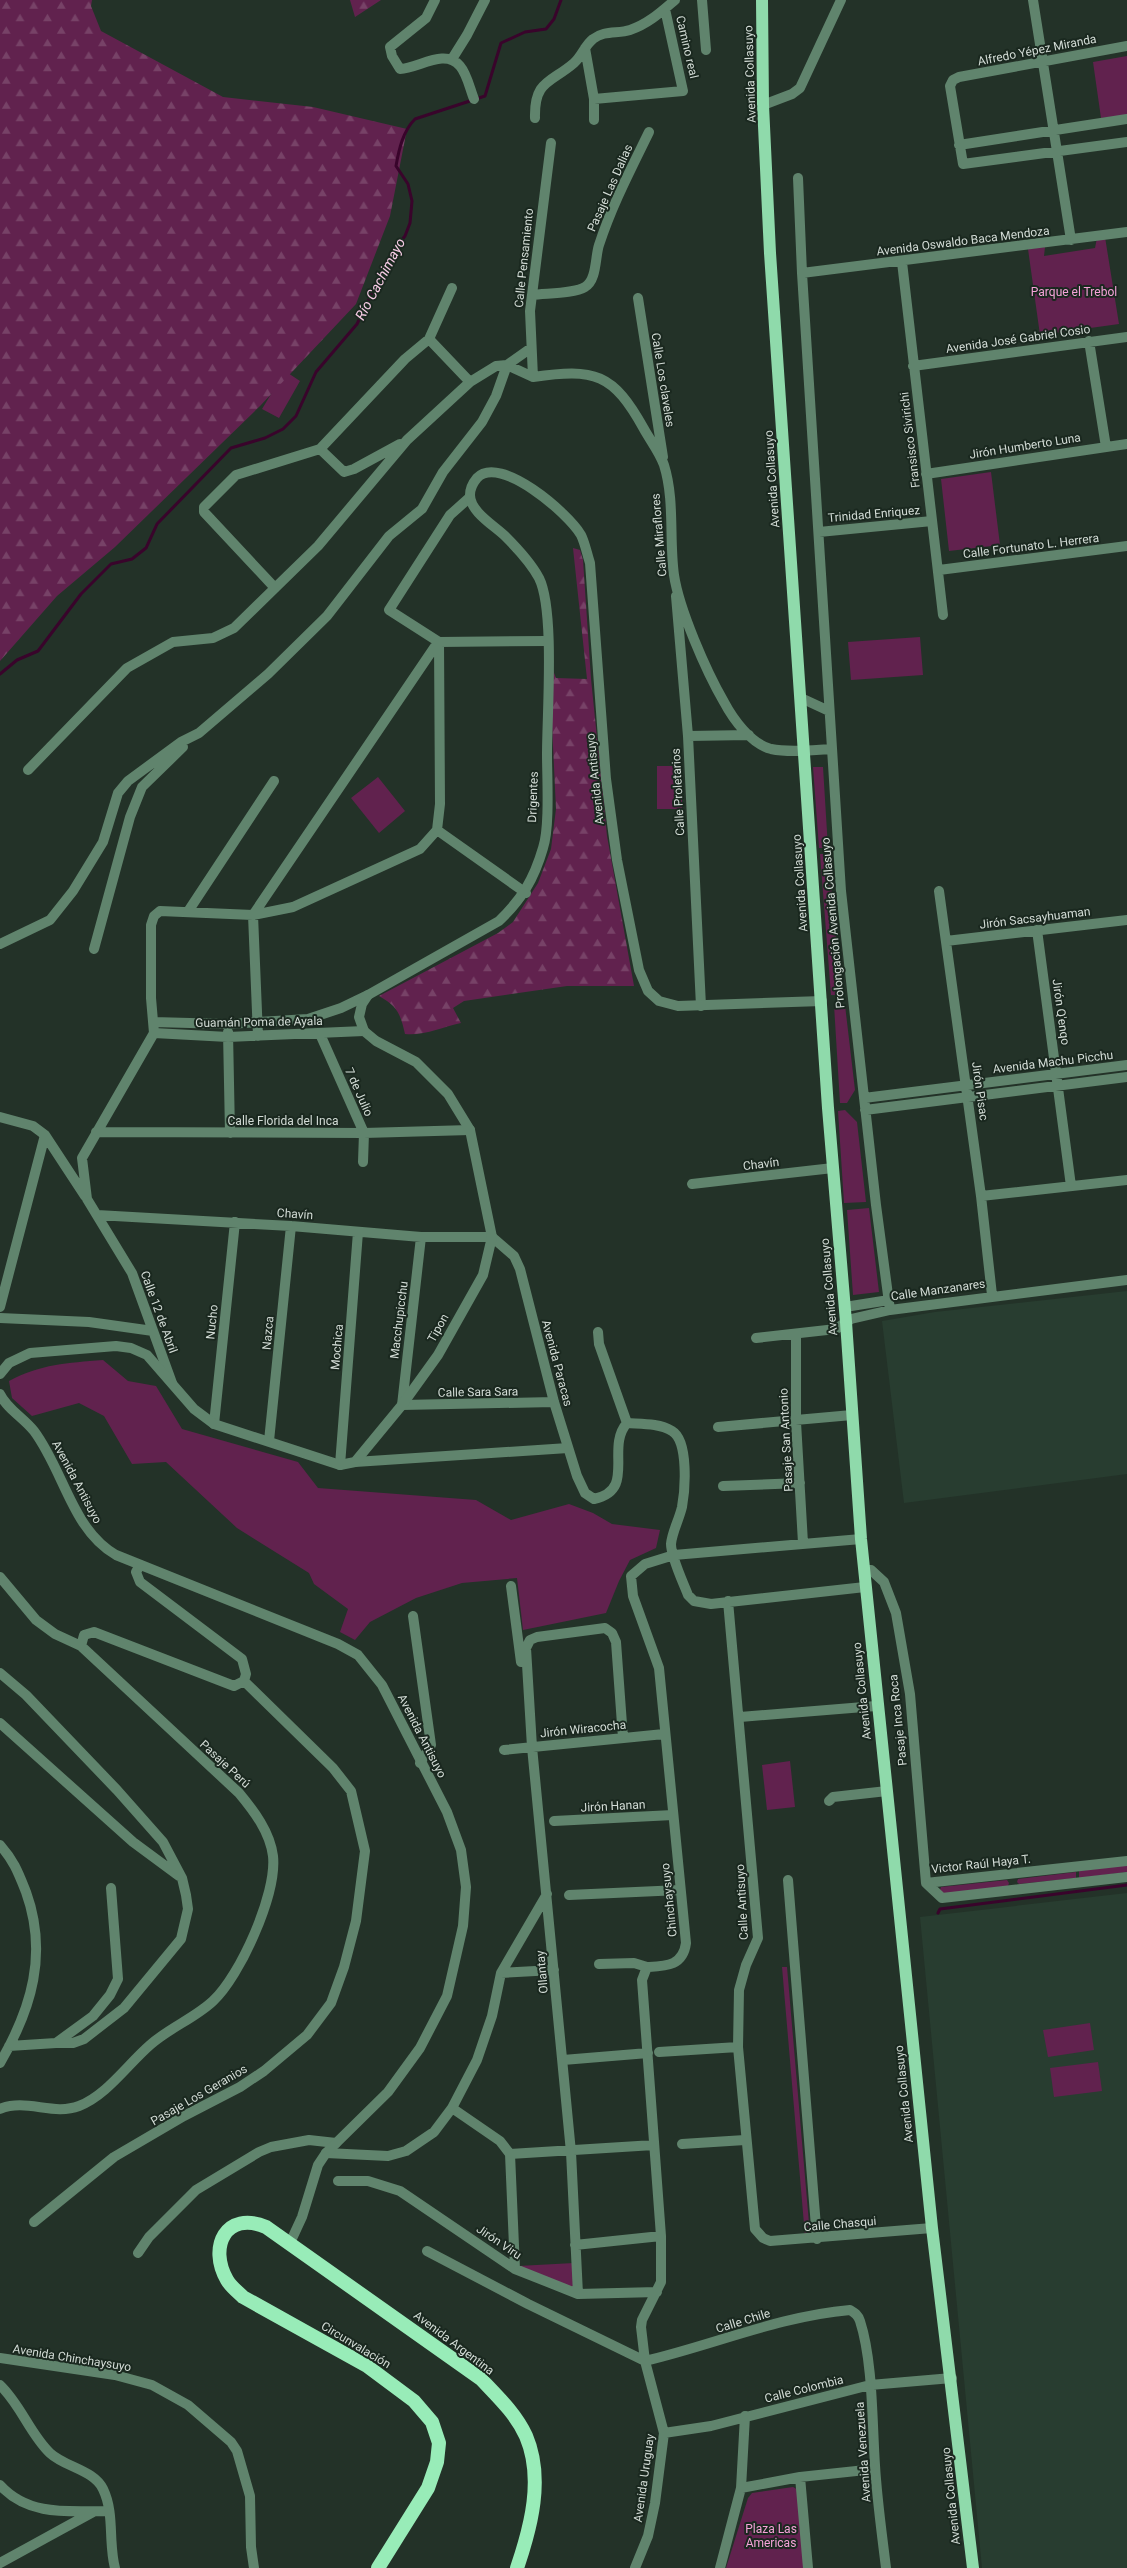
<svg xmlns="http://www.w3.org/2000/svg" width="1127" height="2568" font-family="Roboto,sans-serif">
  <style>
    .built { fill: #283d30 }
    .green { fill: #61224e }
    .forest { fill: url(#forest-firs) }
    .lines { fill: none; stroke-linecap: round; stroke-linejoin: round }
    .stream { stroke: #39042b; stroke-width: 3 }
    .minor { stroke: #60846d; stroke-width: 10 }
    .tertiary { stroke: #60846d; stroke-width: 10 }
    .primary { stroke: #8fdaab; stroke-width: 12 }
    .trunk { stroke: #98ecb8; stroke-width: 14 }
    .labels { text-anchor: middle; stroke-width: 4; stroke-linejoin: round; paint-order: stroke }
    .street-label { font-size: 12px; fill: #d3dcd6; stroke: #1a281f }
    .park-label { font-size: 12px; fill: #f5a2d8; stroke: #1a281f }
    .water-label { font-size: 14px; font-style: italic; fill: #f8cde7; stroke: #1a281f }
  </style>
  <defs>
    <pattern id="forest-firs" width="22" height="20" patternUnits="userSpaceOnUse" patternTransform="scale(1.25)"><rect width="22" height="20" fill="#61224e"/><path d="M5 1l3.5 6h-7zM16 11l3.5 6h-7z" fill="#774267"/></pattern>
  </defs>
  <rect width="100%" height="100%" fill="#233228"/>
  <!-- built -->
  <path class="built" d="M1127,1291V1474L904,1503L882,1321L935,1312Z
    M1127,1893V2568H982L920,1917Z"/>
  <!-- green -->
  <path class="green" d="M1127,56V115L1101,118L1093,62Z
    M1105,237L1119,324L1040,335L1028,249L1045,247L1044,256L1095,248L1097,238Z
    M285,371L300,381L279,418L262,409Z
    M991,472L1000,545L949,551L941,479Z
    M920,637L923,675L851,680L848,642Z
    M657,766H682V809H657Z
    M813,767H823L828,848H819Z
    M378,777L405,811L379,833L351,798Z
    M820,854H828L842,995H831Z
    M834,1005H845L855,1090L847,1103H840Z
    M845,1110L857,1122L866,1202L844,1203L838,1111Z
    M869,1208L879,1292L853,1295L847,1210Z
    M103,1360L128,1381L156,1386L182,1429L298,1462L318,1488L476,1500L511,1520L569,1504L593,1513L612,1524L660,1530L656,1548L630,1560L619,1581L606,1613L523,1630L517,1578L462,1583L416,1598L370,1622L355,1640L340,1632L348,1609L314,1584L309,1573L237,1528L166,1462L132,1464L104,1416L79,1403L32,1416L12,1398L9,1381C41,1364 67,1363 103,1360Z
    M790,1761L795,1807L767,1810L762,1765Z
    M1127,1865V1872L1079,1878V1871Z
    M1076,1872V1878L1019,1884L1017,1882L1018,1879Z
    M1007,1880L1009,1883L1008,1886L941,1894L940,1890L941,1887Z
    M782,1967H787L810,2235L805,2236Z
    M1090,2023L1094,2050L1048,2057L1043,2030Z
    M1098,2062L1102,2091L1054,2097L1050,2068Z
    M574,2263V2286L571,2288L518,2266Z
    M793,2487L800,2491L806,2568H726L748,2498L752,2493Z"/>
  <!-- forest -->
  <path class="forest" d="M0,0H92L91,6L101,31L223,97L313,107L407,129L390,216L356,304L260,406L115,547L57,596L0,661Z
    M350,0H381L355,17Z
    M573,548L580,550L583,560L591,679L607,836L634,986H567L464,1001L453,1008L461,1023C442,1027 424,1036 405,1034C400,1013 398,1007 379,996L498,933L513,922L538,883L551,849L556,809L549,660L556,678L587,679Z"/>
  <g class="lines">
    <!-- stream -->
    <path class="stream" d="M0,674L17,660L38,651L81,594L111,564L132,559L146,548L157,524L231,448L265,438L283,429L296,416L316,372L357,324L391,254L405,236L410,223L412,201L408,184L396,166C399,149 403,131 415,119L485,96L501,43L525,32L546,29L554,19L561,0
      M938,1913L940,1909L1127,1885"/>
    <!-- minor -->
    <path class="minor" d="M435,0L426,18L390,47L392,56L400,69C419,68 445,48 460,66C467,74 470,89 474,99
      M702,0L706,50
      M1033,0L1071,240
      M1127,46L959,77L953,80L950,86L963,164L1127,142
      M585,48L594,99V120
      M452,59L467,35L485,0
      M594,99L683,91L665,9
      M535,118C534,80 551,83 574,63C582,56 585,45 593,39C604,30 618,34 630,30C648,24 661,12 675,0
      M959,145L1127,119
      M798,178L802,273L841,891L876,1205L890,1310
      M902,262L943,615
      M802,273L1127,232
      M452,288L429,339L470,382
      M532,295C545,293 574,294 585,287C597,280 595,257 599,245C612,205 631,169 649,132
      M638,298L663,457
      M1089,341L1106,447
      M913,366L1127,337
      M533,377C595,368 613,373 644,429C650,440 660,453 664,465C675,500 669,539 674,575C679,609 706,671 724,702C733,719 751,744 771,749C790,753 813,750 832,749
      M533,377L530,311L551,143
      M320,449L344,472L354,469L400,444
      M926,474L1127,444
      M469,498L450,515L389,610L439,642L547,641
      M819,532L932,521
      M939,570L1127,546
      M275,588L204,512V507L236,475L320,449L405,359L429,339
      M676,596L688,736L701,1006
      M801,698L829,711
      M688,736L749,735
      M28,770L127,668L173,642L213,638L234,628L318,546L407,440L470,382L496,366L507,365L533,377
      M437,830L526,893
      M939,891L981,1196L992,1295
      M189,910L274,781
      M1037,930L1071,1186
      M946,941L1127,920
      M0,944L50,920L73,891L103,842L118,793L128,781L181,742L199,733L268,674L327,616L389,536L422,509L443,472L482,422L496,396L507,365L531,348
      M94,949L130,817L142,787L183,747
      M153,1022L227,1024L308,1019L341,1008L368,995
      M228,1032L230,1133
      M154,1033L151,998V925L154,916L160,911L253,915L293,907L420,849L437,830L440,804L439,642
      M154,1033L82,1158L87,1199L132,1273L172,1383
      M154,1033L228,1037L364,1031
      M320,1034L364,1133L363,1162
      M258,1036L253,915L438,642
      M864,1098L1127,1065
      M865,1110L1127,1077
      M0,1117L33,1126L45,1135L85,1196
      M96,1132L364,1133L470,1130
      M692,1184L833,1168
      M981,1196L1127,1180
      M97,1215L291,1226L421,1237H492L514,1256L520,1269L554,1402L577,1476L585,1493L594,1499C637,1490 605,1448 627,1423C642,1424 659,1423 672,1431C689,1441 685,1491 682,1507C679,1520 672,1532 671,1544C671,1557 683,1582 688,1595L694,1601L711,1604L865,1587
      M421,1237L402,1405L554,1402
      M0,1307L45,1135
      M845,1307L889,1300
      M0,1318L89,1322L153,1331
      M598,1332L599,1344L627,1423
      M796,1334V1422L803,1543
      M756,1338L836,1329L851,1319L890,1310L1127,1280
      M214,1424L235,1222
      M718,1427L852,1415
      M269,1441L291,1226
      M355,1462L568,1448
      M340,1465L358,1232
      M723,1486L800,1483
      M0,1577L36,1620L55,1634L81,1646
      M511,1586L521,1662
      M728,1601L758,1938L746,1965L739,1990L738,2047L755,2229L763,2238L770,2241L932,2228
      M413,1616L431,1745L420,1763
      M0,1673L26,1695L117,1790L163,1842L182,1878L186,1895L188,1909L181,1939L124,2008L84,2039L73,2043H56
      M740,1717L876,1706
      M0,1723L133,1842L179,1876
      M504,1750L664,1734
      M829,1801L833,1797L887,1791
      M554,1821L673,1815
      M0,1845C14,1861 18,1872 26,1892C48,1953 32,2008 0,2063
      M788,1880L817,2239
      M569,1895L680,1890
      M599,1964L634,1963L647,1967
      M501,1973L554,1970
      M9,2046L56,2043L93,2016L110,1995L118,1979L111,1888
      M659,2052L738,2047
      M563,2060L648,2053
      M452,2108L500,2141L510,2154L654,2145
      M0,2109C26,2098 53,2116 79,2106C107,2095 127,2065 150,2045C169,2028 195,2018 213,2001C240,1976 277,1894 273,1856C270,1832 254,1811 239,1793L81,1646L84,1635L94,1632L234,1686L244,1681L246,1674L242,1659L140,1582L136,1572L140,1565
      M682,2144L745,2140
      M326,2153L388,2156L406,2151L434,2132L452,2108L477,2060L492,2016L501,1973L547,1894
      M510,2154L515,2269
      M338,2181H368L400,2191L515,2269L578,2294L657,2292
      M34,2222L114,2157L184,2116L240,2087L264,2071L307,2035L331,2003L344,1967L356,1921L365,1851L351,1791L333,1768L244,1681
      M575,2245L661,2236
      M427,2251L528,2304L645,2361
      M138,2253L149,2237L196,2190L259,2152L271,2147L309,2140L336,2143
      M578,2294L571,2152L532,1747L526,1648L530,1640L537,1637L605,1628L612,1633L616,1642L623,1738
      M0,2358L115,2375L152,2385L188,2405L231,2442L237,2451L250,2496L251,2547L254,2568
      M645,2361C713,2345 780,2316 850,2310C855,2313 858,2315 860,2321C873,2361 872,2422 875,2465C877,2500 882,2534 886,2568
      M0,2385C21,2405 30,2434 50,2453C65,2467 94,2470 103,2489C115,2514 108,2542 115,2568
      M664,2433L711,2426L870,2385L952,2378
      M800,2477L808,2568
      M0,2485C29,2517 70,2511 109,2511
      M741,2488L800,2477L875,2469
      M0,2563L93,2512
      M635,2568L648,2536L655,2503L664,2433L645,2361L641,2327L642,2320L661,2282V2236L642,1980L647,1967C666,1966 683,1966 686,1943L659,1668L633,1596L631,1576L645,1564L674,1555L861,1539
      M720,2568L741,2488L745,2416"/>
    <!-- tertiary -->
    <path class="tertiary" d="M763,105L792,94L800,88L841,0
      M0,1374L9,1363L30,1353L116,1346L131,1348L147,1355L194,1409L214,1424L340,1465L355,1462L402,1405L438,1355L483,1275L492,1237L470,1130L448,1094L416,1062L376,1041L364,1031L359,1017L362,1004L368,995L499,921C522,899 534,879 543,848C550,827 547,778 547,754C547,714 555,610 539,578C531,563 517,548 506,537C495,526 470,512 470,495C470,488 472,484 477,478C500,454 568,513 581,535C585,543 587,554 590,563L606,779L617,860L639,970L648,991L659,1001L678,1006L822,1001
      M0,1394C7,1409 24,1418 34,1431C64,1471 72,1530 116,1555L338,1644L358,1655L382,1685L447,1812L461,1850L466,1887L463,1926L447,1996L420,2048L388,2092L326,2153L318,2165L302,2217L290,2243
      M864,1570H871L884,1582L896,1613L910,1694L926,1883
      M926,1883L942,1898L1127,1877
      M926,1883L1127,1861"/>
    <!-- primary -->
    <path class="primary" d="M762,0L763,105L770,253L828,1108L846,1322L861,1539L932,2228L973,2568"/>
    <!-- trunk -->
    <path class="trunk" d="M378,2568L428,2488L437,2462L439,2443L432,2422L414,2401L367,2366L243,2297C238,2292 231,2287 227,2280C208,2247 226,2210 266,2227L481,2379C498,2397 516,2414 526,2436C544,2478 531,2527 517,2568"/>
  </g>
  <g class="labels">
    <!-- street labels -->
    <g class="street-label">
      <text transform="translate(687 47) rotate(77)" y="4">Camino real</text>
      <text transform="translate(1037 50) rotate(-11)" y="4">Alfredo Yépez Miranda</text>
      <text transform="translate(750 74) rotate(-92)" y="4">Avenida Collasuyo</text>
      <text transform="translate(610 188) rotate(-66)" y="4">Pasaje Las Dalias</text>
      <text transform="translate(963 241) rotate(-7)" y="4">Avenida Oswaldo Baca Mendoza</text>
      <text transform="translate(524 258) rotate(-84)" y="4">Calle Pensamiento</text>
      <text transform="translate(1018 339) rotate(-8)" y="4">Avenida José Gabriel Cosio</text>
      <text transform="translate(663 380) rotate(81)" y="4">Calle Los claveles</text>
      <text transform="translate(910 440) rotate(-97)" y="4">Fransisco Sivirichi</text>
      <text transform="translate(1025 446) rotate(-9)" y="4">Jirón Humberto Luna</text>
      <text transform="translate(772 479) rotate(-94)" y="4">Avenida Collasuyo</text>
      <text transform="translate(874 514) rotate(-5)" y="4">Trinidad Enriquez</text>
      <text transform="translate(659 535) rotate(-95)" y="4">Calle Miraflores</text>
      <text transform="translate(1031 546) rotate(-7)" y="4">Calle Fortunato L. Herrera</text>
      <text transform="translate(595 779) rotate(-96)" y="4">Avenida Antisuyo</text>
      <text transform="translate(678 792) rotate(-93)" y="4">Calle Proletarios</text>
      <text transform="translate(533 797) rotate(-88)" y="4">Drigentes</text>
      <text transform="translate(800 883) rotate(-94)" y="4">Avenida Collasuyo</text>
      <text transform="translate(1035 918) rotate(-7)" y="4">Jirón Sacsayhuaman</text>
      <text transform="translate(833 923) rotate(-95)" y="4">Prolongación Avenida Collasuyo</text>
      <text transform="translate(1061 1012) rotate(82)" y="4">Jirón Q'enqo</text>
      <text transform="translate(259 1022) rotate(-1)" y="4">Guamán Poma de Ayala</text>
      <text transform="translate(1053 1062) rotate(-7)" y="4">Avenida Machu Picchu</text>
      <text transform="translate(980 1091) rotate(82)" y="4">Jirón Pisac</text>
      <text transform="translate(359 1092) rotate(66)" y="4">7 de Julio</text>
      <text x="283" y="1125">Calle Florida del Inca</text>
      <text transform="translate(761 1164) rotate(-7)" y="4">Chavín</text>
      <text transform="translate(295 1214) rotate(4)" y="4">Chavín</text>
      <text transform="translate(829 1287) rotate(-95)" y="4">Avenida Collasuyo</text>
      <text transform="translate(938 1290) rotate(-8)" y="4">Calle Manzanares</text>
      <text transform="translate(159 1312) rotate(70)" y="4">Calle 12 de Abril</text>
      <text transform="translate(399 1320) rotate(-83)" y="4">Macchupicchu</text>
      <text transform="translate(212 1322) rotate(-84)" y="4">Nucho</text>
      <text transform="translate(438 1328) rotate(-61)" y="4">Tipon</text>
      <text transform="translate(268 1333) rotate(-85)" y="4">Nazca</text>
      <text transform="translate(337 1347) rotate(-85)" y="4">Mochica</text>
      <text transform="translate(557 1363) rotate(75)" y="4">Avenida Paracas</text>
      <text transform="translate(478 1392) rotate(-1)" y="4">Calle Sara Sara</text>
      <text transform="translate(786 1440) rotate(-93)" y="4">Pasaje San Antonio</text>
      <text transform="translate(77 1482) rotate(62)" y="4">Avenida Antisuyo</text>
      <text transform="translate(862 1691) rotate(-96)" y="4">Avenida Collasuyo</text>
      <text transform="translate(898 1720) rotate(-96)" y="4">Pasaje Inca Roca</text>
      <text transform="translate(583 1729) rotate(-6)" y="4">Jirón Wiracocha</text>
      <text transform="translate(422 1736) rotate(63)" y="4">Avenida Antisuyo</text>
      <text transform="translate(225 1764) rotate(43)" y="4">Pasaje Perú</text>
      <text transform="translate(613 1806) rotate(-3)" y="4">Jirón Hanan</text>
      <text transform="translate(981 1864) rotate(-6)" y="4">Victor Raúl Haya T.</text>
      <text transform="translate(669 1900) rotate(-96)" y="4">Chinchaysuyo</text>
      <text transform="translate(742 1902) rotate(-93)" y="4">Calle Antisuyo</text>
      <text transform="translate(542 1972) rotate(-95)" y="4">Ollantay</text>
      <text transform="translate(904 2094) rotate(-96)" y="4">Avenida Collasuyo</text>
      <text transform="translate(199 2095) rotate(-30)" y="4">Pasaje Los Geranios</text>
      <text transform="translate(840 2224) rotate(-5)" y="4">Calle Chasqui</text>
      <text transform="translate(499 2242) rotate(34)" y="4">Jirón Viru</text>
      <text transform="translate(743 2321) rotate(-17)" y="4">Calle Chile</text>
      <text transform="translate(454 2343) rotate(37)" y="4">Avenida Argentina</text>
      <text transform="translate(356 2345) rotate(31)" y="4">Circunvalación</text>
      <text transform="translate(72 2358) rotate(9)" y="4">Avenida Chinchaysuyo</text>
      <text transform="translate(804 2389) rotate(-14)" y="4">Calle Colombia</text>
      <text transform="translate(863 2452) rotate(-94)" y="4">Avenida Venezuela</text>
      <text transform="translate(644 2478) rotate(-82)" y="4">Avenida Uruguay</text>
      <text transform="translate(951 2496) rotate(-96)" y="4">Avenida Collasuyo</text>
    </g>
    <!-- park labels -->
    <g class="park-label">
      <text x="1074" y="296">Parque el Trebol</text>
      <text x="771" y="2533">Plaza Las<tspan x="771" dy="14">Americas</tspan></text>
    </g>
    <!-- water labels -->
    <g class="water-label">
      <text transform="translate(380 279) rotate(-62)" y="5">Río Cachimayo</text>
    </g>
  </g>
</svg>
